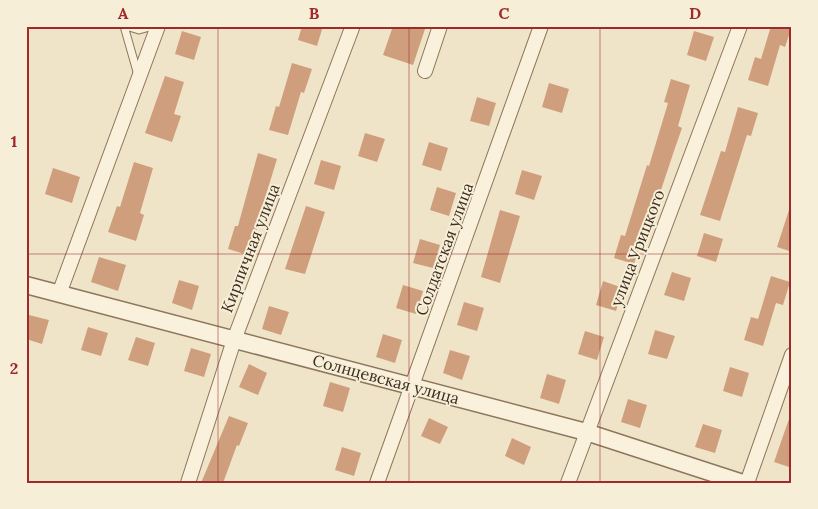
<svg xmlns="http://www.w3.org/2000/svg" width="818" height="509" font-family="Lora,serif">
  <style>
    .building { fill: #cf9f7d }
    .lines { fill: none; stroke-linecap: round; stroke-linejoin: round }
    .service-casing { stroke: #8d765c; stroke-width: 9 }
    .minor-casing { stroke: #8d765c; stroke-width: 16 }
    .tertiary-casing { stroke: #8d765c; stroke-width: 19 }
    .service { stroke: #faf1dc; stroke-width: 7 }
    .minor { stroke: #faf1dc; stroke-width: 14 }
    .tertiary { stroke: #faf1dc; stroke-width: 16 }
    .grid { fill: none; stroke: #9e2a2b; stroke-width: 1; stroke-opacity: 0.55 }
    .labels { text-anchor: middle; stroke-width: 4; stroke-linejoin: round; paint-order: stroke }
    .street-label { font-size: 16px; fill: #3d2e20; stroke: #f7eed8 }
    .neatline { fill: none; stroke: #9e2a2b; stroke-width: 2 }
    .grid-label { font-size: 16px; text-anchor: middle; font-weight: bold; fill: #9e2a2b }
  </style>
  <rect width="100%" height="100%" fill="#f0e4c8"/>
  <!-- building -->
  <path class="building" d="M302,26H323L317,46L298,40Z
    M393,26H426L413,65L383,55Z
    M771,26H792L785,47L780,45L768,86L748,80L755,57L761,59Z
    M182,31L201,37L194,60L175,54Z
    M694,31L714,37L706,61L687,55Z
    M292,63L312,69L304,93L301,92L288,135L269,130L276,106L279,107Z
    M165,76L184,82L174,114L181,116L172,142L145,133Z
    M671,79L690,85L678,126L682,128L674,151L647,232L644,231L634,264L614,258L621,235L625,236L647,165L649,166L668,103L664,102Z
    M549,83L569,89L562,113L542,107Z
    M477,97L496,103L489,126L470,121Z
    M738,107L758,113L751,136L747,135L720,221L700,215L721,151L725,152Z
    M365,133L385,139L377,162L358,156Z
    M429,142L448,148L441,171L422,165Z
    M258,153L277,159L265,198L267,199L248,255L228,249L235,226H238Z
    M321,160L341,166L334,190L314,184Z
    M134,162L153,168L140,213L144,215L136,241L108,232L117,206L120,207Z
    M53,168L80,177L72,203L45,194Z
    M522,170L542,176L534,200L515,194Z
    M437,187L456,193L449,216L430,210Z
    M306,206L325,212L305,274L285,269Z
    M500,210L520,216L500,283L481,277Z
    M789,210H792V252L777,247Z
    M704,233L723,239L716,262L697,256Z
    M420,239L440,245L433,268L413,263Z
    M99,257L126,265L118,291L91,282Z
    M672,272L691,278L684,301L664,295Z
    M771,276L790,282L783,305L776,303L763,346L744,340L751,317L758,319Z
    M179,280L199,286L192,310L172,303Z
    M603,281L623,288L616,311L596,305Z
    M403,285L423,291L416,314L396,308Z
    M464,302L484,308L477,331L457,325Z
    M269,306L289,312L281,335L262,329Z
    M29,315L49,320L42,344L26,339V324Z
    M88,327L108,333L101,356L81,350Z
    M655,330L675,336L667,359L648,354Z
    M585,331L604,337L597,360L578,354Z
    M383,334L402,340L395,363L376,357Z
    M136,337L155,343L148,366L128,360Z
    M191,348L211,354L204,377L184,371Z
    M450,350L470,356L462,380L443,373Z
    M249,364L267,373L258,395L239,387Z
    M730,367L749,373L742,397L723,391Z
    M547,374L566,380L559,404L540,398Z
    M330,382L350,388L343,412L323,406Z
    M628,399L647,405L640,428L621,422Z
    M229,416L248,423L239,446L237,445L223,483H201Z
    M790,416H792V468L774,462Z
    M429,418L448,427L440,444L421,436Z
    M703,424L722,430L715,453L695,447Z
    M512,438L531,447L524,465L505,456Z
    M342,447L361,453L354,476L335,470Z"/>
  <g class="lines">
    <!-- service casing -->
    <g class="service-casing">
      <path id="service" d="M124,26L138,75
        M126,26L139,30L153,26"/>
    </g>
    <!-- minor casing -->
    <g class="minor-casing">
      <path id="minor" d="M425,71L440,26
        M59,294L158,26
        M188,483L234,340L352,28
        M377,483L541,26
        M568,483L740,26
        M747,483L792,355"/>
    </g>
    <!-- tertiary casing -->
    <g class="tertiary-casing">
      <path id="tertiary" d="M26,285L586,432L743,483"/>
    </g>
    <!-- service -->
    <use href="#service" class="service"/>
    <!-- minor -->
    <use href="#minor" class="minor"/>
    <!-- tertiary -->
    <use href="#tertiary" class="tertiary"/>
  </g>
  <!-- grid -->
  <path class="grid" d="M218,26V483M409,26V483M600,26V483M26,254H792"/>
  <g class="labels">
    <!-- street labels -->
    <g class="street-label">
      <text transform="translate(250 248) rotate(-69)" y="6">Кирпичная улица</text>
      <text transform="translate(637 248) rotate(-69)" y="6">улица Урицкого</text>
      <text transform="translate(444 249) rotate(-70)" y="6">Солдатская улица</text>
      <text transform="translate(386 379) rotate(15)" y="6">Солнцевская улица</text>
    </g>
  </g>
  <!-- border -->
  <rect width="818" height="509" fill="none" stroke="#f7eed8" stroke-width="55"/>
  <rect x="28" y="28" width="762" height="454" class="neatline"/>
  <g class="grid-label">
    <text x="123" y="19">A</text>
    <text x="314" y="19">B</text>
    <text x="504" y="19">C</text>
    <text x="695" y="19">D</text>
    <text x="14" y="147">1</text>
    <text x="14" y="374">2</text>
  </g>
</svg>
